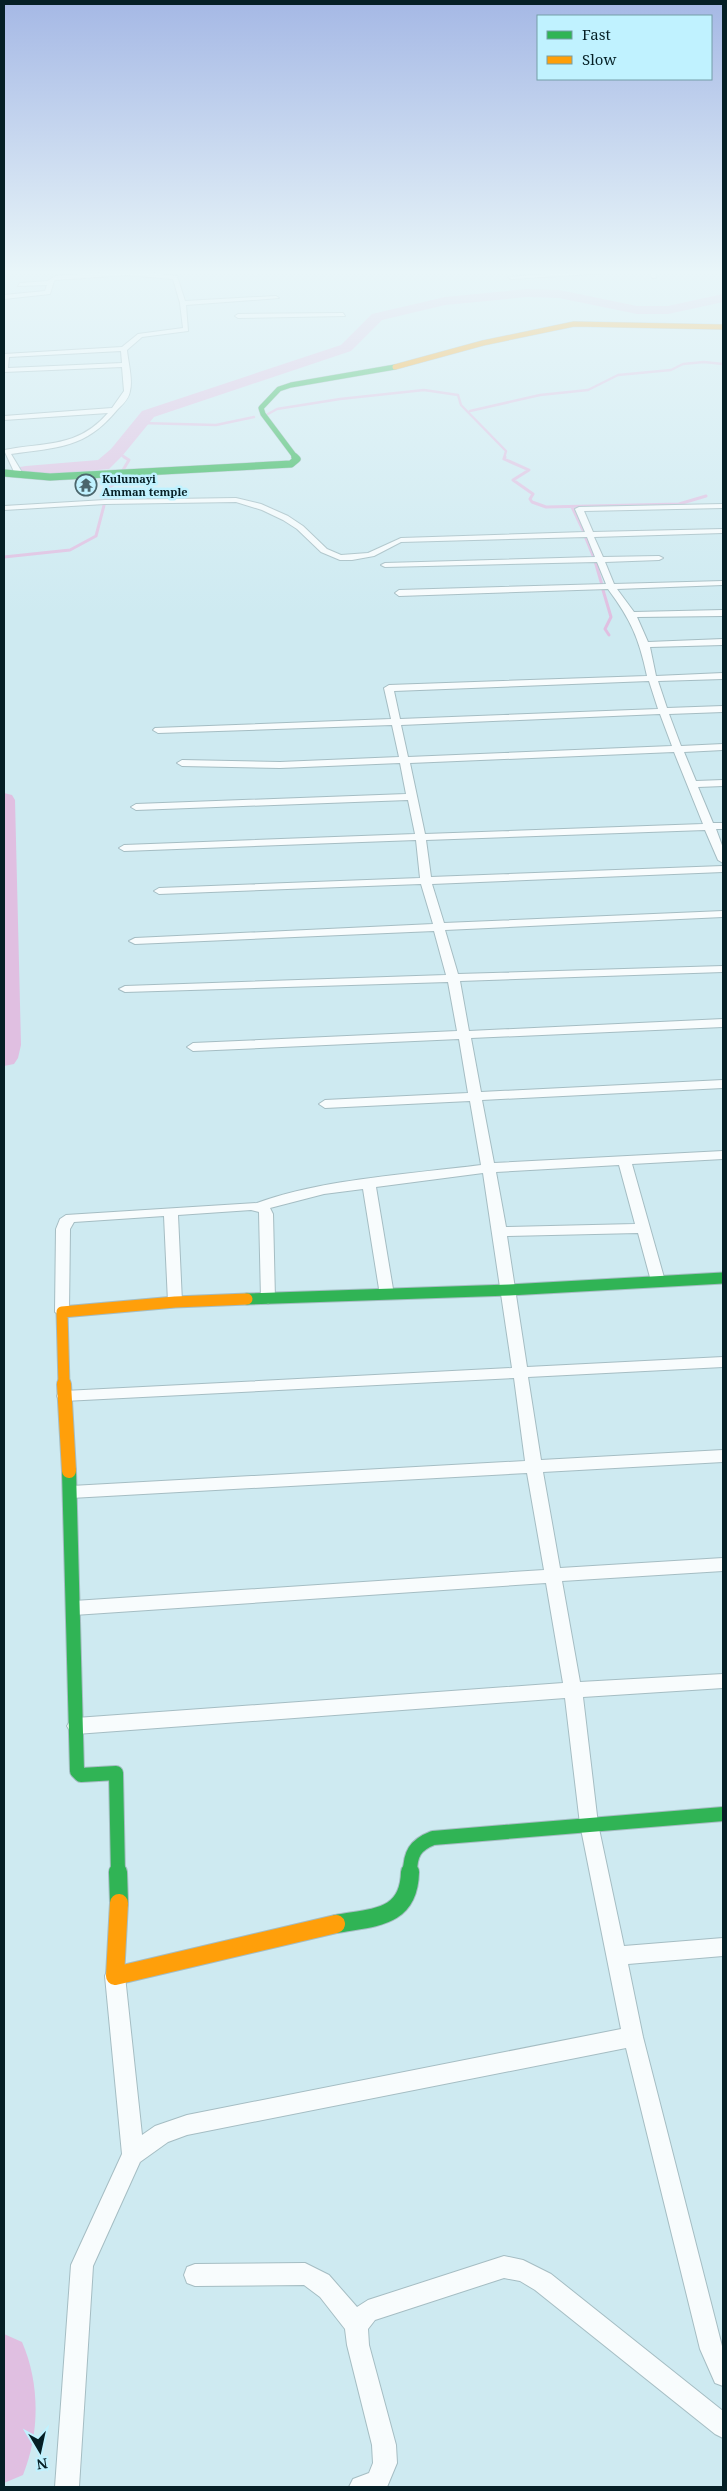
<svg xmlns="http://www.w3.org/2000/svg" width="727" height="2491" font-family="'Noto Serif',serif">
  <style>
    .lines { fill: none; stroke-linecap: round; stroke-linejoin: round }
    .stream-far1 { stroke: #e0bfe1; stroke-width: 2.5 }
    .stream { stroke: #e0bfe1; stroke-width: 3 }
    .river { fill: #e0bfe1; fill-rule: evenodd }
    .street-casing { stroke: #a5bdc3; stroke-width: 2 }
    .fast-far4-casing { stroke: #a5bdc3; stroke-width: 6 }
    .fast-far3-casing { stroke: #a5bdc3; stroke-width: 8 }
    .fast-far2-casing { stroke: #a5bdc3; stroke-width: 13 }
    .fast-far1-casing { stroke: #a5bdc3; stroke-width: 16 }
    .fast-casing { stroke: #a5bdc3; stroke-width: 20 }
    .slow-far3-casing { stroke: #a5bdc3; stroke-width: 6 }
    .slow-far2-casing { stroke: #a5bdc3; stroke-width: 13 }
    .slow-far1-casing { stroke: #a5bdc3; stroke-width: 16 }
    .slow-casing { stroke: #a5bdc3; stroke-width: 20 }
    .street { fill: #f8fcfd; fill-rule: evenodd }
    .fast-far4 { stroke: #30b455; stroke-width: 5 }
    .fast-far3 { stroke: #30b455; stroke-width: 7 }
    .fast-far2 { stroke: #30b455; stroke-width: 11 }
    .fast-far1 { stroke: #30b455; stroke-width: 14 }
    .fast { stroke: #30b455; stroke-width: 18 }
    .slow-far3 { stroke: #ff9f0a; stroke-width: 5 }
    .slow-far2 { stroke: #ff9f0a; stroke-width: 11 }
    .slow-far1 { stroke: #ff9f0a; stroke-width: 14 }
    .slow { stroke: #ff9f0a; stroke-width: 18 }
    .labels { text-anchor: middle; stroke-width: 5; stroke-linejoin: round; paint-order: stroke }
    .far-poi-label { font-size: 11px; font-weight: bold; fill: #051f25; stroke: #c0f2ff; text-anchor: start }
  </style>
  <rect width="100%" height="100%" fill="#ceeaf1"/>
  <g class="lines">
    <!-- stream-far1 -->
    <path class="stream-far1" d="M470,411L540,395L588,390L618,375L671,370L683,364L704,362L723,364
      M268,414L277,409L340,399L424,390L458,395L461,405L506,451L504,458
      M141,423L216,425L254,417
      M117,452L126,458"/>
    <!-- stream -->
    <path class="stream" d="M505,457L504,459L529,470L513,480L533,494L530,499L532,502L546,507L679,504L706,496
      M123,470L129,460L124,457
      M572,507L584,532
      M585,536L594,558
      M4,557L70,550L96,536L108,490L120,476
      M595,561L602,585
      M603,590L611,617L605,629L609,635"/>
    <!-- river -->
    <path class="river" d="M527,289L559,290L637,306H668L723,294V302L668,314H637L559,298L527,297L445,305L382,320L351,351L154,417L123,455L109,469L26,476L20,475L18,471L20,467L26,466L98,460L111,449L142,411L341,345L372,314L445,297Z
      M4,793L12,795L15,800L21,1045L18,1058L14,1064L4,1066Z
      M4,2334L22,2342C40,2383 40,2433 23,2475L4,2483Z"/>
    <!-- street casing -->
    <g class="street-casing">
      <path id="street" d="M4,269H43L4,273Z
        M122,269L177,276L185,301L276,296L279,298L186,305L188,331L142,337L127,350C128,362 133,379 130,391C129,399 122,405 117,410C85,449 58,447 11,454L23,474L16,476L4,450C45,442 78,448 108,413L4,420V416L112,408L124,391L122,367L4,372V354L122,347L138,334L183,328L180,303L173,279L126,275L56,280L54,281L50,294L4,299V295L45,291L47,285L18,286L20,283L48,281L55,276L123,271ZM121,351L122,363L8,368L9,357Z
        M649,269H655L656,278H652Z
        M605,270L607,273L511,279L508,277Z
        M343,313L345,316L238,318L235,316L238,314Z
        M236,498L261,504L288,516L303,526L327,549L341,555L368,553L401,538L585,532L575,509L579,507L723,504V508L584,511L593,532L723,529V533L594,537L603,557L659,556L663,558L659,560L605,562L614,584L723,581V585L617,589L634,612L723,610V616L637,617L648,642L723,639V645L650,647L656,676L723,673V679L658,681L667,708L723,706V712L669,714L681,746L723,744V750L684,752L696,781L723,780V786L698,787L713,823H723V829H716L723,848V863L718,860L705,830L426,840L431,877L723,866V872L432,884L444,923L723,911V917L445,930L458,974L723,966V972L460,981L469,1031L723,1019V1027L471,1038L481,1092L723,1080V1088L482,1100L494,1163L723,1151V1159L632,1164L665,1281L663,1284H653L651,1281L638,1233L507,1236L527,1367L723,1357V1367L528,1377L541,1460L723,1450V1462L543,1472L560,1568L723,1558V1571L562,1581L580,1682L723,1674V1688L583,1697L598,1824L624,1946L723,1938V1956L628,1964L643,2037L723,2350V2386L715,2383L700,2349L626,2048L187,2135L168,2142L140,2162L93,2266L79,2487H55L71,2265L122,2154L105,1976L108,1969L115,1967L122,1969L125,1976L142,2135L155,2126L187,2115L621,2029L580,1824L565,1698L76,1734L70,1731L67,1726L70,1721L76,1718L563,1683L546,1583L74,1615L68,1613L66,1608L68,1603L74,1601L544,1570L527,1473L71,1498L65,1496L63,1492L65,1488L71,1486L525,1461L514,1378L64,1401L59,1400L57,1396L59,1392L64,1391L512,1368L483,1173L376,1187L394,1295L392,1298H382L380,1295L363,1189L324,1194L270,1208L273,1214L275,1299L268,1304L261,1299L259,1212L251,1210L178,1215L182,1302L175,1307L168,1302L164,1216L74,1222L70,1229L69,1312L62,1317L55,1312L56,1229L60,1219L66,1215L257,1203C323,1179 410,1174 481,1165L470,1101L325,1108L319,1104L325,1100L468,1093L459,1039L193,1051L187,1047L193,1043L457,1031L448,982L125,992L119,989L125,986L446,975L434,931L135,944L129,941L135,938L433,924L421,884L159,894L154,891L159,888L420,878L416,840L124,851L119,848L124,845L415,834L408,800L136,810L131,807L136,804L406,794L400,763L280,768L182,766L177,763L182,760L280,762L399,757L392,725L158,733L153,730L155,728L391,719L384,688L389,685L647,676C639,638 631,620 608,589L399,596L395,593L399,590L606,584L597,562L385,567L381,565L385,563L595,557L587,537L401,542L374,556L352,560H340L321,552L297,529L283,520L262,510L236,502L105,504L4,510V506L105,500ZM649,681L658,709L400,719L394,691ZM660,714L672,746L408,757L401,725ZM674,752L703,824L425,834L410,763ZM619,1165L635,1224L506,1227L496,1172Z
        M504,2256L523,2260L551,2274L723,2411V2438L715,2434L535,2290L520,2281L504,2278L375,2320L368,2329L369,2345L396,2445L397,2463L387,2487H349L353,2479L369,2473L373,2463L372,2445L347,2345L345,2329L320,2297L304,2285L195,2286L187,2283L184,2275L187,2267L195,2264L305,2263L329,2275L357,2307L368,2300Z"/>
    </g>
    <!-- fast-far4 casing -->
    <g class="fast-far4-casing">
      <path id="fast-far4" d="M296,458L263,414L261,408L279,389L291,385L395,367"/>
    </g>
    <!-- fast-far3 casing -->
    <g class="fast-far3-casing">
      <path id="fast-far3" d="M4,473L50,477L291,464L297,459L295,457"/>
    </g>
    <!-- fast-far2 casing -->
    <g class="fast-far2-casing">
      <path id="fast-far2" d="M247,1299L509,1290L723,1278"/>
    </g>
    <!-- fast-far1 casing -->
    <g class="fast-far1-casing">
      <path id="fast-far1" d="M69,1471L77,1771L81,1775L116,1773L118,1873
        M410,1873C410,1854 415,1845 433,1838L723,1814"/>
    </g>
    <!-- fast casing -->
    <g class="fast-casing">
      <path id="fast" d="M118,1872L119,1903
        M336,1924C374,1917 409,1919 410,1872"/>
    </g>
    <!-- slow-far3 casing -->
    <g class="slow-far3-casing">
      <path id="slow-far3" d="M395,367L483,343L574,324L723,327"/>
    </g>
    <!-- slow-far2 casing -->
    <g class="slow-far2-casing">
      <path id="slow-far2" d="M64,1385L62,1312L175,1302L247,1299"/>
    </g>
    <!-- slow-far1 casing -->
    <g class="slow-far1-casing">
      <path id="slow-far1" d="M64,1384L69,1471"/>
    </g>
    <!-- slow casing -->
    <g class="slow-casing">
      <path id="slow" d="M119,1903L115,1976L336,1924"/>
    </g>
    <!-- street -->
    <use href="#street" class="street"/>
    <!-- fast-far4 -->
    <use href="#fast-far4" class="fast-far4"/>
    <!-- fast-far3 -->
    <use href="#fast-far3" class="fast-far3"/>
    <!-- fast-far2 -->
    <use href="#fast-far2" class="fast-far2"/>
    <!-- fast-far1 -->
    <use href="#fast-far1" class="fast-far1"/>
    <!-- fast -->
    <use href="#fast" class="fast"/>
    <!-- slow-far3 -->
    <use href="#slow-far3" class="slow-far3"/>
    <!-- slow-far2 -->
    <use href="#slow-far2" class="slow-far2"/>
    <!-- slow-far1 -->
    <use href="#slow-far1" class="slow-far1"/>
    <!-- slow -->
    <use href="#slow" class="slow"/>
  </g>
  <!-- sky -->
  <linearGradient id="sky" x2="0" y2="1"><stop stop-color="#a5b8e5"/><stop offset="0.44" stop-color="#e9f6f9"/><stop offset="1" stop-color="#e9f6f9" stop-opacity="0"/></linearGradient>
  <rect width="727" height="618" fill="url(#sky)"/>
  <!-- icons -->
  <defs>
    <g id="temple-ring" transform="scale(1.125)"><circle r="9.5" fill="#c0f2ff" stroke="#4b666c" stroke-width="1.5"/><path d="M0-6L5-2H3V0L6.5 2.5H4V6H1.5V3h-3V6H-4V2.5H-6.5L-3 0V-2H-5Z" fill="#4b666c"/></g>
  </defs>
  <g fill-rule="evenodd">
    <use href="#temple-ring" x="86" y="485"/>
  </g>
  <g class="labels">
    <!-- far-poi labels -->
    <g class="far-poi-label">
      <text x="102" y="483">Kulumayi<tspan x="102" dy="13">Amman temple</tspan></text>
    </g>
  </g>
  <!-- border -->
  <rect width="727" height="2491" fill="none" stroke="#051f25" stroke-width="10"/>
  <!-- legend -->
  <rect x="537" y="15" width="175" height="65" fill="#c0f2ff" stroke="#759ea8"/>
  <rect x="547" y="31" width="25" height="8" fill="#30b455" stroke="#759ea8"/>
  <text x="582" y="40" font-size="15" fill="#051f25">Fast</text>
  <rect x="547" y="56" width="25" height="8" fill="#ff9f0a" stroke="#759ea8"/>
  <text x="582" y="65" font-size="15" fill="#051f25">Slow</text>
  <!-- north arrow -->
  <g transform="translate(40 2451) rotate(171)" stroke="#c0f2ff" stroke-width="4" paint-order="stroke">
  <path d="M0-4L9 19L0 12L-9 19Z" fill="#051f25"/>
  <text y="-8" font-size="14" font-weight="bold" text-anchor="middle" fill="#051f25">N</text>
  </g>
</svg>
